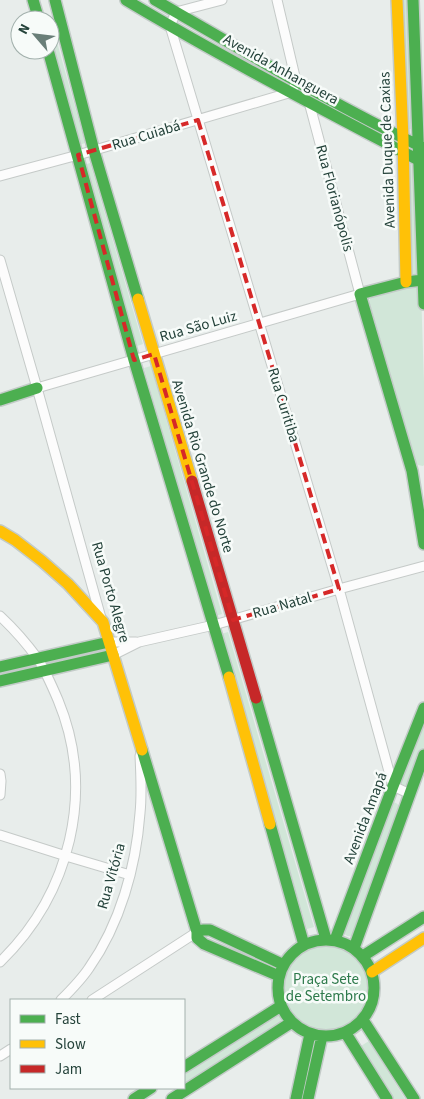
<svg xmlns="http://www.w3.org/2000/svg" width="424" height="1099" font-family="'Source Sans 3',sans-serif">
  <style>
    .green { fill: #d1e6d8 }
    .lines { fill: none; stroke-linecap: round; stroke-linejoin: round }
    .street-casing { stroke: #c5cac8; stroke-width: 11 }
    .fast-casing { stroke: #c3cbc8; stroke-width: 14 }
    .slow-casing { stroke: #c3cbc8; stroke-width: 14 }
    .jam-casing { stroke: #c3cbc8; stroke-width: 14 }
    .street { stroke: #fcfcfc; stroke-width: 9 }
    .fast { stroke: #4caf50; stroke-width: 11 }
    .slow { stroke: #ffc107; stroke-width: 11 }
    .jam { stroke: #c62828; stroke-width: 11 }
    .marked { fill: none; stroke: #d62828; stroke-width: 4; stroke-dasharray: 10 6; stroke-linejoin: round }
    .labels { text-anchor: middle; stroke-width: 5; stroke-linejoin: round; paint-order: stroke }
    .street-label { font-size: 15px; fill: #24423a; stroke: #f7fbf9 }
    .park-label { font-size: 15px; fill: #2d7a4b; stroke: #f7fbf9 }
  </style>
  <rect width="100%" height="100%" fill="#e8edeb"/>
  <!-- green -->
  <path class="green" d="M403,0H408L414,129H408Z
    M50,17L85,143L79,145L50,40V20H44V18Z
    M90,163L143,344L137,346L84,165Z
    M412,164L414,165L417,276H413L409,167L410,165Z
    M417,286L421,291L424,382V465L423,466L418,465L416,462L369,301L371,297Z
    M151,366L222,614L215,616L144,368Z
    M228,632L314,927L307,929L221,634Z
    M424,712V747L411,783C407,786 405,786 400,784Z
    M393,802L396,803L401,807L352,936C347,937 345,935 342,931Z
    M284 988a42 42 0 1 1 84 0a42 42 0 1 1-84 0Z
    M279,1011L285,1021L184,1085V1072Z
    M369,1041L405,1099H394L361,1046Z"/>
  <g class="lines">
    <!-- street casing -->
    <g class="street-casing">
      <path id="street" d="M222,0L176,12L170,26L339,589L393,786L410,794
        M0,176L78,155L292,92L296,81L277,0
        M0,260L37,388L101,618
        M37,388L360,294L309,102
        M0,616C14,629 27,644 38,659C46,672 52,686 58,700C96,792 70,894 0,962
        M109,642H136
        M113,655L139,642L214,625L339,589L424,566
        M0,774L1,781L0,795
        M0,835L66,856L130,875
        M61,1000C71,990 81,980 89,968C120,924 136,867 140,813C142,794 141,775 140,756
        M92,1000L197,932
        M0,1056L11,1049"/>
    </g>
    <!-- fast casing -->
    <g class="fast-casing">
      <path id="fast" d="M33,0L39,20
        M55,0L94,151L138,299
        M126,0C223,58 324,110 424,163
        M155,0C244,51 332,104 424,148
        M413,0L424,304
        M48,50L134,360L229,677
        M423,280L406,282L360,294L412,471L424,544
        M0,400L37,388
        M0,667L109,642
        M0,681L113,655
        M256,698L326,939
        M142,750L197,932
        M270,824L304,945
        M278 988a48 48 0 1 1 96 0a48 48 0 1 1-96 0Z
        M335,940L393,786L424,708
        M354,948L424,755
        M363,956L424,917
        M279,976L204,944L197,938V932L203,930H210L284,965
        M363,1020L414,1099
        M345,1032L387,1099
        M184,1067L281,1006
        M134,1099L151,1088
        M172,1099L292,1022
        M296,1099L310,1034
        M308,1099L322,1036"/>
    </g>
    <!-- slow casing -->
    <g class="slow-casing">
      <path id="slow" d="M397,0L403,138L406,282
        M138,299L192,481
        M0,531L15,540L42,561L68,584L103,622L142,750
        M229,677L270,824
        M372,972L424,938"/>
    </g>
    <!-- jam casing -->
    <g class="jam-casing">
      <path id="jam" d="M192,481L256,698"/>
    </g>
    <!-- street -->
    <use href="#street" class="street"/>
    <!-- fast -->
    <use href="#fast" class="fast"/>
    <!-- slow -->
    <use href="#slow" class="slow"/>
    <!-- jam -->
    <use href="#jam" class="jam"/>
  </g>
  <!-- marked area -->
  <path class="marked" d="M198,120L339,589L233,620L154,354L134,360L78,155Z"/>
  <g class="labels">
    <!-- street labels -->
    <g class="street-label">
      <text transform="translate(281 69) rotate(29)" y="5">Avenida Anhanguera</text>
      <text transform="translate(146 135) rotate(-17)" y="5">Rua Cuiabá</text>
      <text transform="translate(387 150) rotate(-92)" y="5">Avenida Duque de Caxias</text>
      <text transform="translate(335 198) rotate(75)" y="5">Rua Florianópolis</text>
      <text transform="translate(198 326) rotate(-16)" y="5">Rua São Luiz</text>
      <text transform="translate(284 405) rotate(73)" y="5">Rua Curitiba</text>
      <text transform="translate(203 466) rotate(73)" y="5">Avenida Rio Grande do Norte</text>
      <text transform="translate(111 592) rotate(74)" y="5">Rua Porto Alegre</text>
      <text transform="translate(282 605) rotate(-16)" y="5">Rua Natal</text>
      <text transform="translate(365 818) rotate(-69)" y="5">Avenida Amapá</text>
      <text transform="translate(111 876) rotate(-74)" y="5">Rua Vitória</text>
    </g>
    <!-- park labels -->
    <g class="park-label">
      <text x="326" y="984">Praça Sete<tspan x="326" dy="17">de Setembro</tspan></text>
    </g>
  </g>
  <!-- legend -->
  <rect x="10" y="999" width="175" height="90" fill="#f7fbf9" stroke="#a3b1ad"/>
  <rect x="20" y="1015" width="25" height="8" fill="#4caf50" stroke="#a3b1ad"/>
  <text x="55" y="1024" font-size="15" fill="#24423a">Fast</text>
  <rect x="20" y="1040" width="25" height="8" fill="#ffc107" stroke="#a3b1ad"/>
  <text x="55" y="1049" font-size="15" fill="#24423a">Slow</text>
  <rect x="20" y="1065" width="25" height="8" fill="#c62828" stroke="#a3b1ad"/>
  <text x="55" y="1074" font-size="15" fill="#24423a">Jam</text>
  <!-- north arrow -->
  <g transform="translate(35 35) rotate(298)"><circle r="24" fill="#f7fbf9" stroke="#a3b1ad"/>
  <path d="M0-4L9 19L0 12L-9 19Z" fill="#697e78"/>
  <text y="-8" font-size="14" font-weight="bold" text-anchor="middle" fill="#24423a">N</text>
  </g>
</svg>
